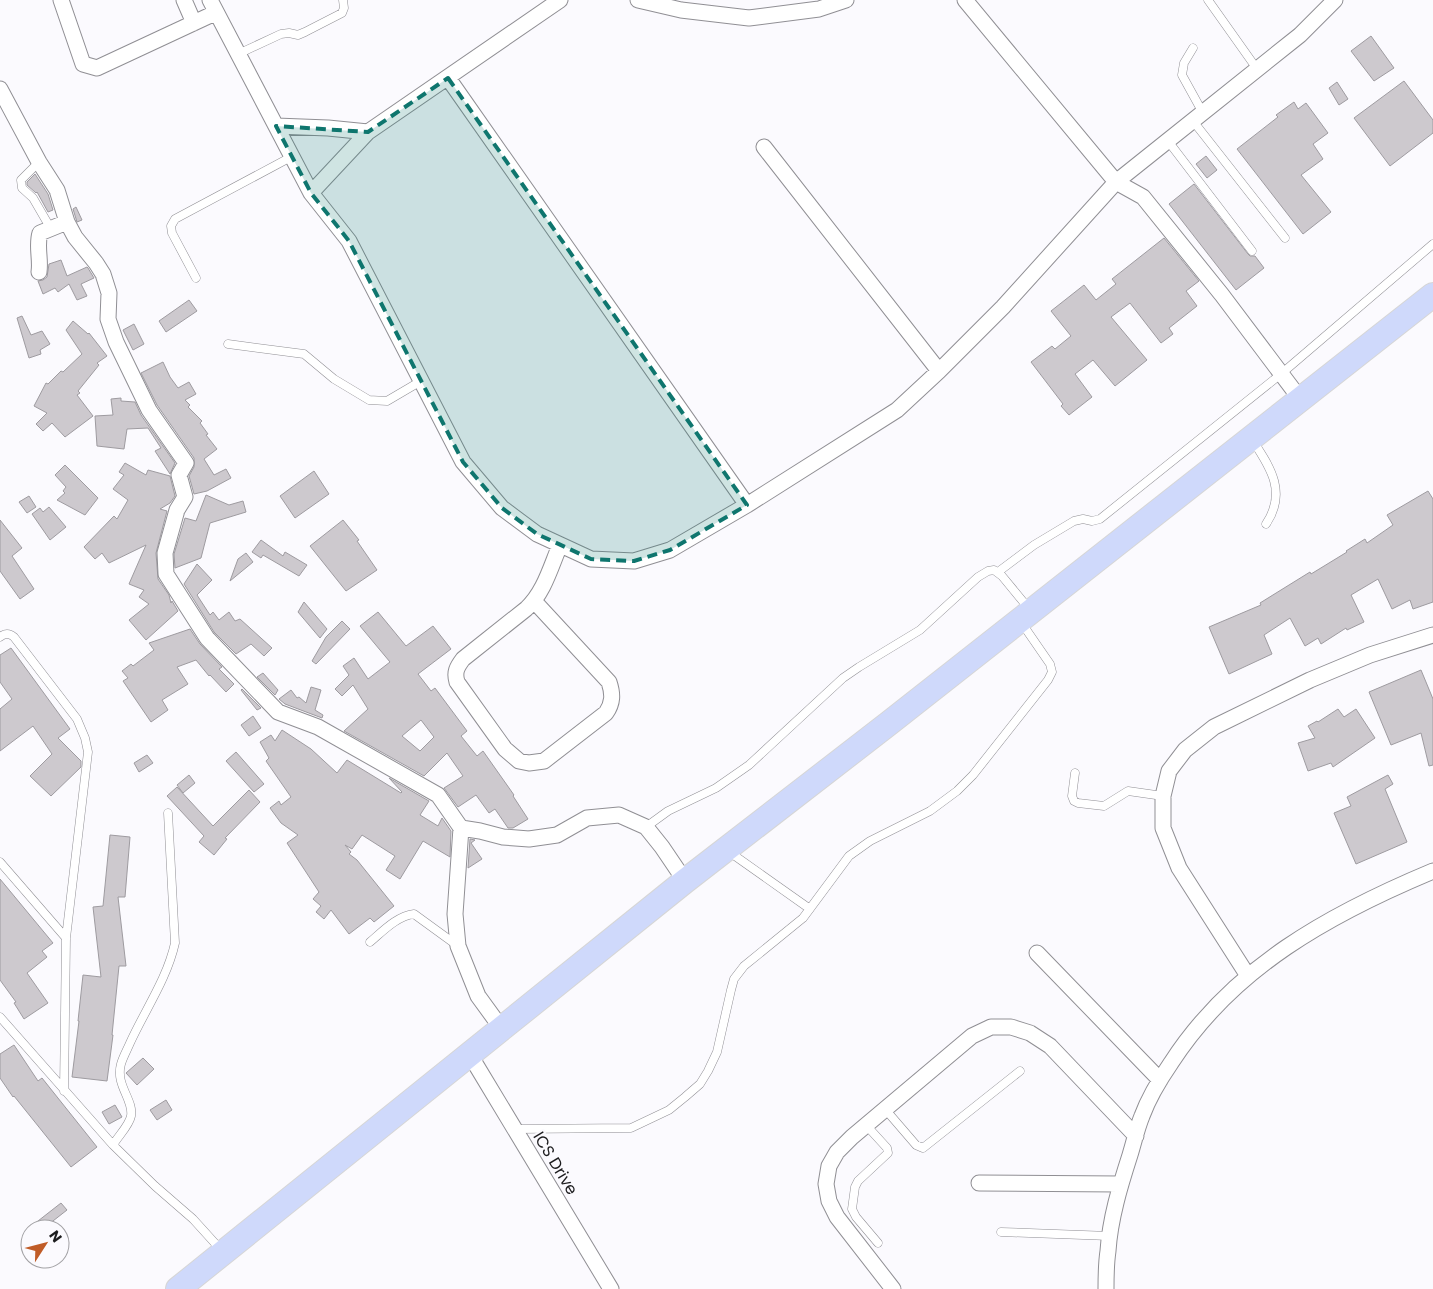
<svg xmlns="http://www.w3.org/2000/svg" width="1433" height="1289" font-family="Poppins,sans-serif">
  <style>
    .building { fill: #cdc9ce; stroke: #9e9ba0; fill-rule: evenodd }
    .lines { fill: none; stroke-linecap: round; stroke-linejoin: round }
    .service-casing { stroke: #908f94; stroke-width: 9 }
    .minor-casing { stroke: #908f94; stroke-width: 17 }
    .primary-casing { stroke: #d6d6d6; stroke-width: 26 }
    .service { stroke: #fff; stroke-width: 8 }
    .minor { stroke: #fff; stroke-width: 15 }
    .primary { stroke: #cfd9fb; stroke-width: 24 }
    .marked { fill: #0f766e; fill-opacity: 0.2; stroke: #0f766e; stroke-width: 4; stroke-dasharray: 10 6; stroke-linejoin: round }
    .labels { text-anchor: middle; stroke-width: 4.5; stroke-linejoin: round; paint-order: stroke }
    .street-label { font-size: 16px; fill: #1c1c1e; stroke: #fbfafe }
  </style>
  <rect width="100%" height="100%" fill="#fbfafe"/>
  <!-- building -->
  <path class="building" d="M1371,36L1394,68L1374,81L1351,51Z
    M1404,81L1433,120V133L1390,166L1354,118Z
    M1337,82L1348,99L1339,105L1329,88Z
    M1294,102L1298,109L1306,103L1328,133L1313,144L1323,159L1301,175L1331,212L1303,234L1237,149L1278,117L1276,115Z
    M1206,156L1217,170L1207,178L1196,164Z
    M35,174L48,194L53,210L48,212L37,192L36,193L27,185V182Z
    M1194,184L1248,254L1250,256H1255L1264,268L1236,290L1169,204Z
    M76,207L82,220L77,222L73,209Z
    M1164,238L1199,281L1186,291L1197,306L1169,328L1173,334L1161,343L1130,303L1111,317L1147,360L1115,386L1093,360L1075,374L1092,397L1069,415L1061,406L1063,404L1031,362L1052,346L1055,349L1071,336L1051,311L1084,285L1096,300L1116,284L1112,279Z
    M61,260L67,276L87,267L88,268L94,278L81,284L87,296L77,300L69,284L58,292L55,288L43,294L38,281L43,280L47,277L49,264Z
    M189,300L197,311L166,332L159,321Z
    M22,316L31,335L42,331L50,344L40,350L41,354L29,358L17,318Z
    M73,321L88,334L89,333L107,356L97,363L99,365L78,391L80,393L77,395L93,416L65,437L52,423L43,431L36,424L47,413L34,406L46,383L48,384L61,371L63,372L82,354L66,330Z
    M134,324L144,344L133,350L123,330Z
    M163,362L170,377L178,388L189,382L196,394L185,400L190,405L188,407L202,421L200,423L208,434L206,435L217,449L204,459L214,475L226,469L231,478L207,491L194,494L189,476L194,467V458L157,405L141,373Z
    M121,398V401L135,402L141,415L175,463L170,474L155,451L161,448L148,428L127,429L124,449L97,446L95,416L113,415L111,399Z
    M125,463L146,475L148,470L170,476L175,496L170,503L160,509L167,511L156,553L158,579L169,595L171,603L172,601L178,611L146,640L129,620L149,604L139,597L144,590L129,584L146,545L109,563L102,553L95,559L84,547L114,516L117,519L128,500L113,489L124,475L119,472Z
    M65,465L98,498L85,515L57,500L65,493L63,491L66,487L55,475Z
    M314,471L329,494L295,518L280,496Z
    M1428,491L1433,499V602L1413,609L1410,600L1392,609L1378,579L1351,595L1364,622L1347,630L1346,628L1321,644L1318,638L1305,646L1290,618L1264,635L1272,654L1229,674L1209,627L1261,605L1260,603L1310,572L1311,574L1347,552L1346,551L1365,539L1367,543L1393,525L1387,515Z
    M206,495L229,505L243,501L246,512L210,523L201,558L175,568L174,554L185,518L196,521Z
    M29,496L36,507L27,513L19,502Z
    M49,507L66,527L50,540L32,514L40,508L43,512Z
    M0,520L22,548L12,556L34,589L20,599L0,571Z
    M343,520L359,540L357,541L377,570L346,591L310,546Z
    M261,540L283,556L285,552L307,565L299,576L263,555L261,558L252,552Z
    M246,553L253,562L230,581L238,559Z
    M197,564L212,580L197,595L210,615L213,612L219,620L229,612L235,621L240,619L272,648L264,656L251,644L236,654L214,632L184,584Z
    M304,602L327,629L320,638L298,612Z
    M378,612L406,646L433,626L451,649L418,674L431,691L435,688L467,731L461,736L477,756L483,751L514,795L513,796L528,819L513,828H508L495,809L489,813L476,795L458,807L444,788L463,776L447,753L424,776L344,731L368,709L353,685L342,696L335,689L349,675L343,666L354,658L368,679L390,662L360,626ZM421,720L434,737L420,751L402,736Z
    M342,621L350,629L316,664L312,661L326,637Z
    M190,629L200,644L222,667L219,669L234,684L226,692L210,675L209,676L196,660L177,667L188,684L162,700L168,710L151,722L123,681L128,678L122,671L131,664L133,666L154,650L149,643Z
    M11,648L70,729L58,738L81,761V767L51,796L30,776L52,754L33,726L0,751V709L12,699L0,682V655Z
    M1421,670L1433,699V765L1429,766L1421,733L1391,745L1369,692Z
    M263,673L278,690L275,695L257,677Z
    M311,687L321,690L315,710L323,715L322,718L285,704L279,699L291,690L297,698L299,697L306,703Z
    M242,689L261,708L257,710L241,690Z
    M1338,709L1344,717L1356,709L1375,738L1333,767L1331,763L1308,771L1298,743L1315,738L1308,726L1317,721L1318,722Z
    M253,716L261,728L249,736L241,725Z
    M282,730L311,749L337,773L347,760L401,793L402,792L389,778L429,801L420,815L438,826L442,818L451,831L450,857L423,841L400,879L386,870L395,856L362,835L352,849L345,845L351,852L349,854L357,860L394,906L374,922L370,918L349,934L331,910L324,919L316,912L321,906L313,899L319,892L287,843L298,835L281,823L270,808L279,801L281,805L291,797L266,761L269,758L260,742L271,735L275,741Z
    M236,752L264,784L254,792L226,761Z
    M147,755L153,763L139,772L134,763Z
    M189,775L195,783L183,793L177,785Z
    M1388,775L1393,784L1385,789L1407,842L1356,864L1334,813L1351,806L1347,797Z
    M177,787L213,826L249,790L260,802L225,838L227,839L214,855L199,842L204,836L167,796Z
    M110,835L130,837L125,897H118L126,966H119L112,1035H113L107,1081L72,1077L79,1021H78L83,975L101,977L93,907L103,906Z
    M470,839L475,840L471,843L482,859L468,868Z
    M0,879L53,943L42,951L47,957L27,973L48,1003L24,1019L14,1003L16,1002L0,980Z
    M14,1045L38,1081L42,1078L97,1147L71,1167L14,1096L13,1097L0,1078V1054Z
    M143,1058L154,1069L137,1085L126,1073Z
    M166,1100L172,1110L157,1120L150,1110Z
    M115,1105L122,1117L109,1124L102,1112Z
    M61,1203L67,1210L44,1228L38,1221Z"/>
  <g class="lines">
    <!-- service casing -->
    <g class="service-casing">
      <path id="service" d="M1208,0L1257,69
        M1193,48L1184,63L1182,75L1203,113
        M238,54L281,34L289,33L298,35L305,32L342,13L344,8L343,0
        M1193,121L1285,238
        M1168,141L1252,251
        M39,162L21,180L22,188L33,198L51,229
        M196,278L172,233L171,226L175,219L291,157
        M228,344L304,354L334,379L369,400L387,401L421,381
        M1253,441C1271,468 1287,493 1266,524
        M998,572L1034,545L1074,521L1083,519L1092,521L1100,519L1281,374L1433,244
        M0,637C5,633 9,633 14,637L77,719L85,738L88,752L66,938L64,1091
        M1075,773L1072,796L1074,801L1078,803L1104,806L1128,791L1163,796
        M646,827L668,811L716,788L749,765L843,678L859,667L920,630L978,577L988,571L994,570L1002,576L1030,610
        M728,851L810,909
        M0,862L66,938
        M370,942C383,931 397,916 414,914L458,946
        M0,1017L113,1145L155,1186L193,1219L222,1251
        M885,1109L916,1145L923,1148L1020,1071
        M866,1125L887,1148L888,1153L858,1181L855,1187L852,1209L856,1217L878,1243
        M515,1129L631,1128L669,1110L685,1097L700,1084L708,1071L717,1052L731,990L734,979L744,966L803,918L849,856L870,841L930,811L957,791L973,775L1048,680L1052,672L1050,664L1021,622
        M113,1145C118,1136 129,1126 131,1116C134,1100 115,1085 121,1064C123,1057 127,1050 130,1043C145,1010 167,979 175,943L168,813
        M1001,1232L1110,1236"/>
    </g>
    <!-- minor casing -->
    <g class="minor-casing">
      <path id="minor" d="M61,0L83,64L97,68L215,13
        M184,0L194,23
        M210,0L311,193L349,241L463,462L502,508L537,534L591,559L634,561L670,550L747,505L897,410L939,371L1003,307L1116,182L1300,35L1335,0
        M638,0L681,10L749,18L819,9L846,0
        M965,0L1116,182L1143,197L1222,295L1301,400
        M448,78L747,505
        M0,89L39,162L57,190L67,222L75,237L96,263L103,274L109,293L108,319L116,342L149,410L186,463L179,475L185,497L177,510L165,553L166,574L207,638L278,712L318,727L438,795L461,828L480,831L503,837L529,839L557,835L587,818L619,815L646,827L662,847L685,881
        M276,126L328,128L368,132
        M764,147L939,371
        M311,193L368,132L560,0
        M39,272C41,259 36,246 40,233L67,222
        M534,601L609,682C613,694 613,703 606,713L544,761L529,763L519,761L505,749L457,682C454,672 457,667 463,659L526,609C544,593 551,566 560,545
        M461,828L455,914L458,946L478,996L502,1029
        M1037,953L1160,1080
        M1248,976L1179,868L1163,828V796L1169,771L1185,750L1214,727L1310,680L1370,655L1433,635
        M470,1055L611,1289
        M979,1183L1120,1184
        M893,1289L837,1217L829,1201L826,1184L829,1166L837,1152L852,1137L972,1036L991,1027H1011L1030,1033L1050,1046L1136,1136
        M1106,1289C1106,1276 1106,1264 1108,1251C1110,1219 1120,1186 1130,1155C1134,1142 1137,1128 1142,1116C1149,1097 1160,1079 1171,1063C1233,967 1330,914 1433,871"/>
    </g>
    <!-- primary casing -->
    <g class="primary-casing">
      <path id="primary" d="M178,1289L685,881L888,724L1433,295"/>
    </g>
    <!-- service -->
    <use href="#service" class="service"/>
    <!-- minor -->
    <use href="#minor" class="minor"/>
    <!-- primary -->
    <use href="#primary" class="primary"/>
  </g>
  <!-- marked area -->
  <path class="marked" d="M448,78L747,505L670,550L634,561L591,559L537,534L502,508L463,462L349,241L311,193L276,126L368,132Z"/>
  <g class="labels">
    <!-- street labels -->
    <g class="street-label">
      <text transform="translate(556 1163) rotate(59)" y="6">ICS Drive</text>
    </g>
  </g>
  <!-- north arrow -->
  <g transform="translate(45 1244) rotate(54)"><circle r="24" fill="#fbfafe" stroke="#a2a1a4"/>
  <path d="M0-4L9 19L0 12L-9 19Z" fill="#c05c27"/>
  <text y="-8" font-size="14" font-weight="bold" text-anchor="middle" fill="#1c1c1e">N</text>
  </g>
</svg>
